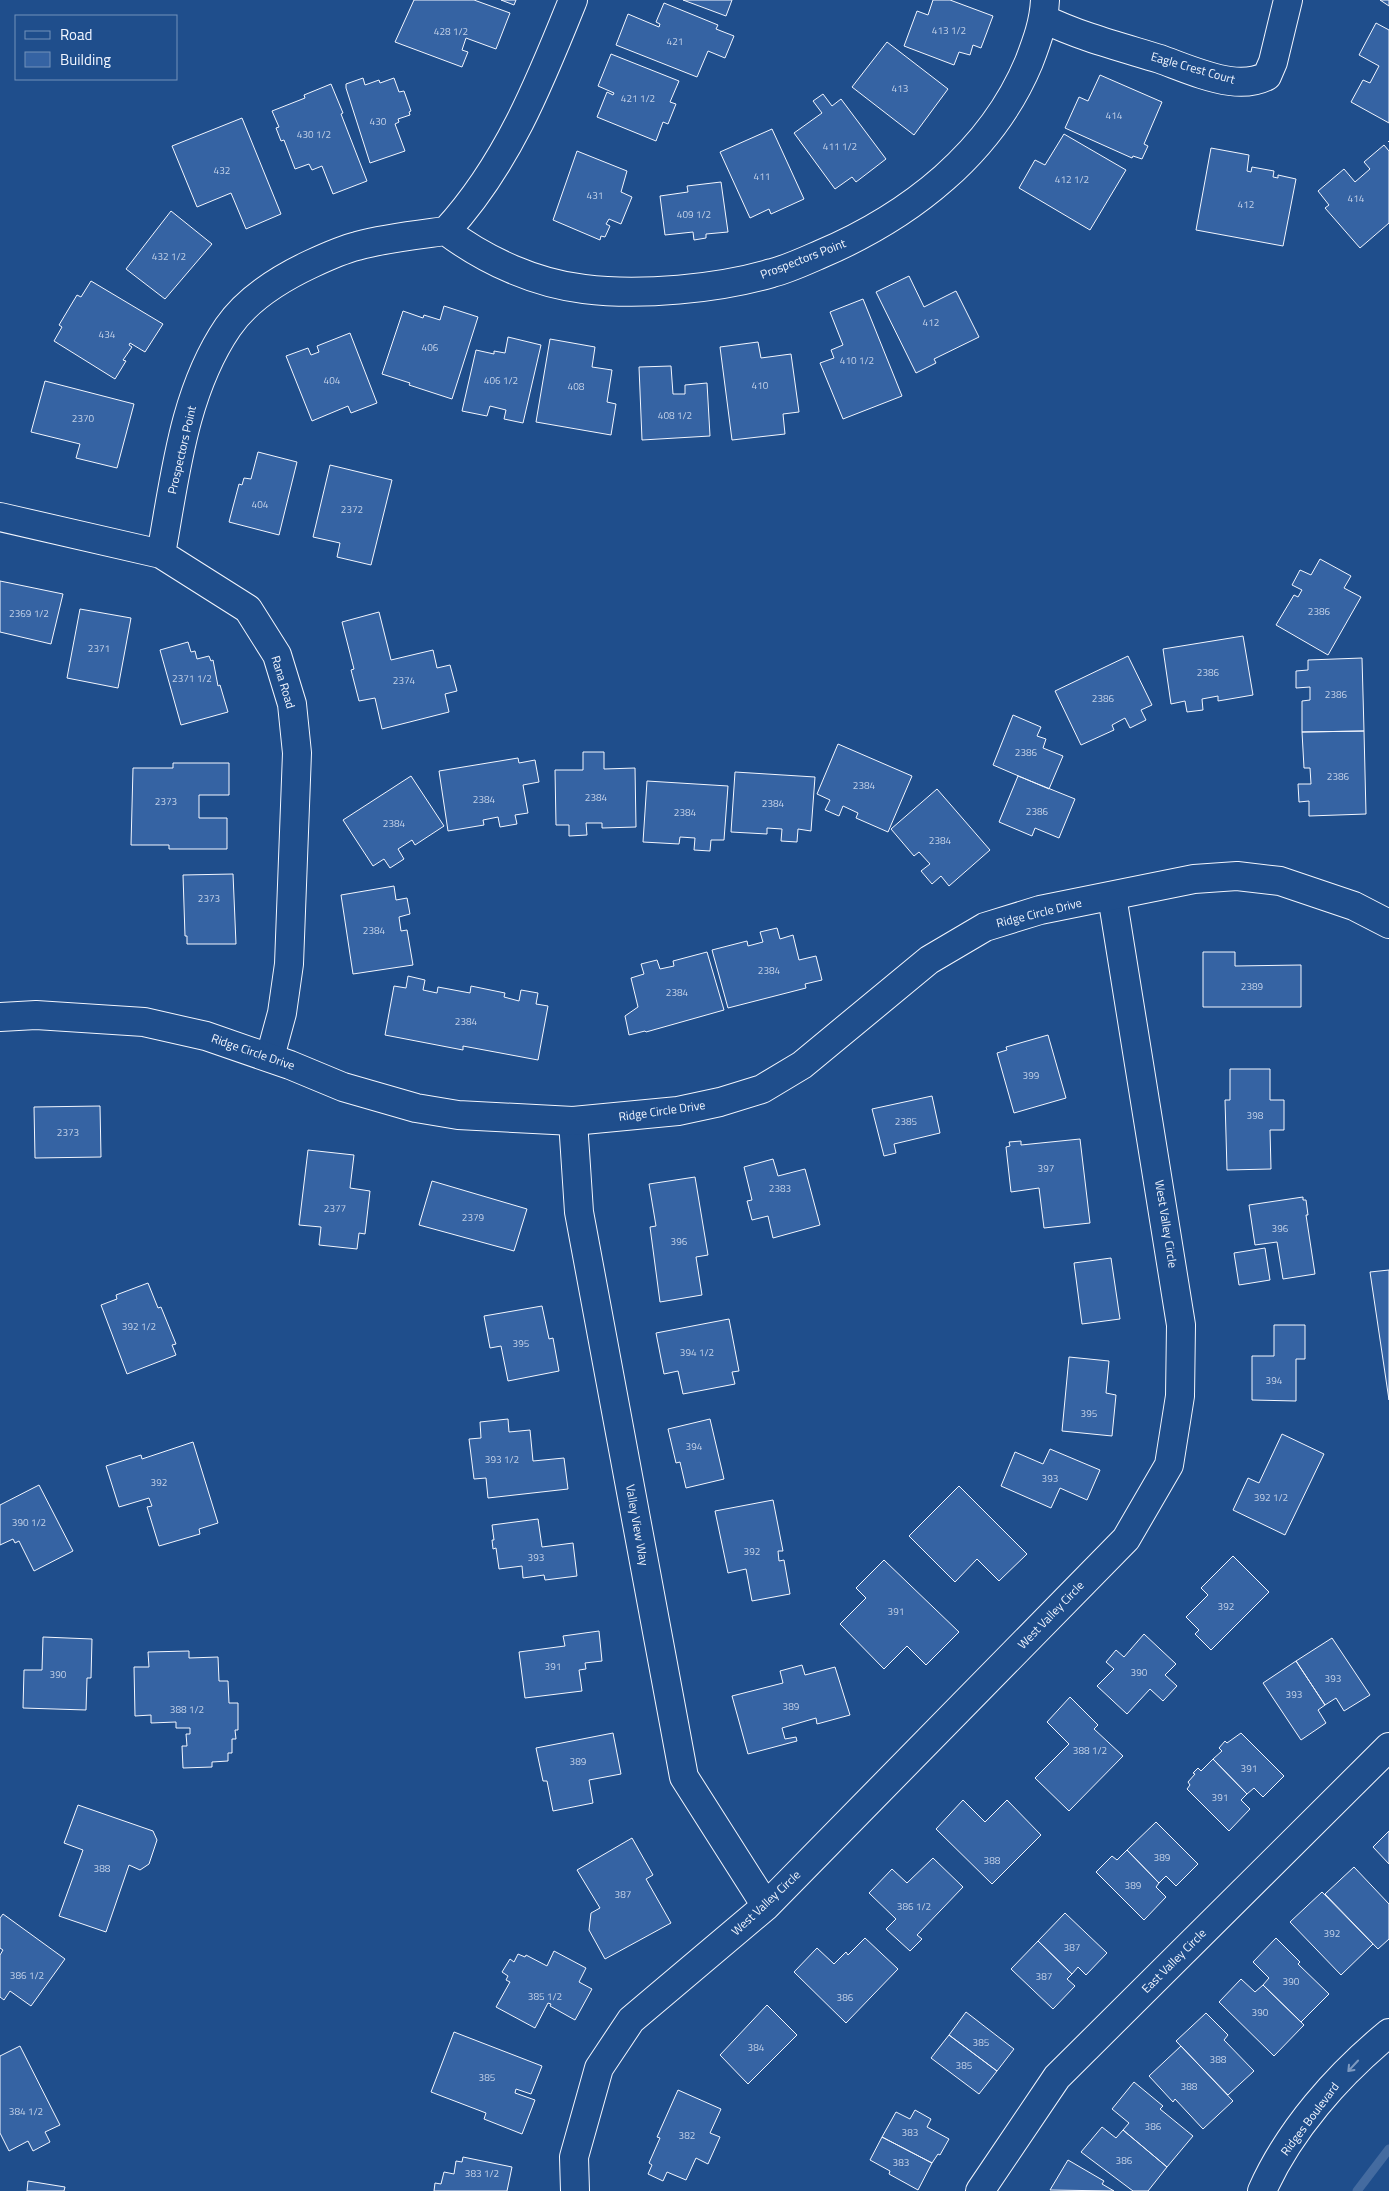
<svg xmlns="http://www.w3.org/2000/svg" width="1389" height="2191" font-family="'Titillium Web',sans-serif">
  <style>
    .lines { fill: none; stroke-linecap: round; stroke-linejoin: round }
    .stream { stroke: #446ba0; stroke-width: 9 }
    .building { fill: #3563a3; stroke: #f2f6ff }
    .street-casing { stroke: #f2f6ff; stroke-width: 30 }
    .secondary-casing { stroke: #f2f6ff; stroke-width: 30 }
    .street { stroke: #1f4e8c; stroke-width: 28 }
    .secondary { stroke: #1f4e8c; stroke-width: 28 }
    .fence { stroke: #f2f6ff; stroke-width: 1; stroke-dasharray: 6 2.5; stroke-linecap: butt }
    .oneway { stroke: #7e9ac0 }
    .labels { text-anchor: middle; stroke-width: 4; stroke-linejoin: round; paint-order: stroke }
    .number-label { font-size: 10px; fill: #c3d1e8 }
    .street-label { font-size: 12px; fill: #f2f6ff; stroke: #1f4e8c }
  </style>
  <rect width="100%" height="100%" fill="#1f4e8c"/>
  <g class="lines">
    <!-- stream -->
    <path class="stream" d="M1357,2191L1389,2149"/>
  </g>
  <!-- building -->
  <path class="building" d="M414,0H474L510,13L496,49L466,38L462,50L468,52L462,67L395,42Z
    M501,0H516L514,5Z
    M683,0H732L726,16Z
    M933,0H950L993,16L981,48L973,45L970,55L959,52L954,65L904,46L917,11L928,15Z
    M1380,0H1389V6Z
    M664,3L718,25L716,29L734,36L725,58L708,51L697,77L616,45L628,14L659,27L660,24L656,22Z
    M1376,23L1389,30V123L1351,102L1363,80L1370,83L1379,66L1359,55Z
    M887,42L948,89L914,135L852,87Z
    M611,54L679,81L670,102L676,104L668,124L663,122L656,141L597,117L607,92L613,95L614,93L598,86Z
    M1100,75L1162,102L1144,144L1148,146L1142,159L1133,156L1132,158L1065,128L1079,97L1088,101Z
    M363,78L365,85L379,80L380,83L394,78L399,92L404,91L411,111L409,112L410,115L398,119L399,122L395,124L405,151L370,163L346,88V84Z
    M331,84L343,113L341,114L367,181L333,194L322,166L312,170L309,164L295,169L284,140L281,141L276,128L279,127L272,111L305,98L304,95Z
    M823,94L832,106L841,99L886,159L856,182L852,177L835,189L794,133L822,113L813,101Z
    M242,118L281,214L246,229L231,193L197,207L172,146Z
    M772,129L804,199L771,214L769,209L750,218L720,152Z
    M1064,134L1126,170L1090,230L1019,188L1035,160L1045,165Z
    M1384,145L1389,151V223L1360,248L1325,208L1329,205L1318,191L1344,169L1355,182L1370,169L1364,162Z
    M1211,148L1249,155L1247,171L1251,172L1252,167L1274,171L1273,177L1278,178V175L1296,179L1283,246L1196,230Z
    M577,151L627,171L621,192L632,197L621,224L609,219L606,224L610,226L605,237L601,236L600,240L553,220Z
    M721,182L728,232L706,234V238L694,240L693,232L665,235L660,196L688,192L687,186Z
    M171,211L212,244L165,299L126,269Z
    M909,276L924,307L956,291L979,337L934,359L936,363L916,373L876,292Z
    M91,281L163,324L145,352L130,343L129,345L132,347L123,360L126,361L115,379L54,341L62,327L59,325L77,295L81,297Z
    M863,299L902,396L843,419L820,363L834,358L831,350L843,345L830,312Z
    M444,306L478,317L452,399L409,385L410,383L382,374L403,311L423,318L424,315L440,320Z
    M350,333L377,403L351,413L348,406L312,421L286,356L308,348L311,355L319,352L317,346Z
    M508,337L541,345L523,423L504,419L506,410L490,406L487,416L462,411L476,350L494,354V351L505,353Z
    M550,339L595,347L592,367L612,370L607,402L616,404L611,435L536,422Z
    M758,342L761,358L791,354L799,412L783,414L785,434L732,440L720,347Z
    M671,366L673,394H685V385L707,383L710,436L642,440L639,367Z
    M45,381L134,404L117,468L76,458L80,444L31,432Z
    M258,452L297,462L279,535L229,522L239,484L242,485L244,478L251,479Z
    M330,465L392,480L371,565L337,557L340,543L313,537Z
    M1320,559L1351,576L1344,588L1361,597L1328,655L1276,625L1294,595L1298,597L1302,590L1292,585L1300,570L1311,575Z
    M0,581L63,594L51,644L0,632Z
    M80,609L131,618L118,688L67,678Z
    M379,612L391,660L433,650L437,668L450,665L457,691L445,694L449,712L382,729L375,698L359,701L351,670L354,669L342,622Z
    M1243,636L1253,695L1218,701V696L1202,699L1203,710L1187,712L1185,701L1171,704L1163,649Z
    M188,642L191,652L195,651L197,659L209,656L211,661L213,660L218,686L220,685L228,712L181,725L160,650Z
    M1128,656L1152,705L1141,710L1146,720L1130,728L1125,718L1112,725L1114,730L1081,745L1055,691Z
    M1362,658L1364,731L1302,732V701L1310,700V687L1296,688V671L1308,670V660Z
    M1013,715L1041,727L1037,736L1046,739L1043,748L1063,756L1049,789L993,765Z
    M1364,731L1366,814L1309,816V801L1299,802L1298,784H1311L1310,768H1304L1302,732Z
    M838,744L912,776L888,832L856,818L858,813L843,806L839,816L825,810L830,800L817,794Z
    M583,752H604V769L635,768L636,827L602,828V823H586L587,835L569,836V825H556L555,770H583Z
    M518,758L519,763L535,760L539,782L523,785L528,813L515,815L517,824L500,827L498,817L483,820L484,825L448,831L439,771Z
    M173,763H229V795H199V818H227V849H169V845H131L133,768H173Z
    M735,772L815,777L811,831L798,829L797,842L781,841L782,829L767,828V834L731,832Z
    M411,776L444,826L415,845L412,840L398,849L404,859L390,868L384,859L373,866L343,820Z
    M1018,776L1075,799L1059,838L1035,828L1032,836L999,822Z
    M647,781L728,786L724,840H711L710,851L694,850L695,838L680,837L679,844L643,842Z
    M937,789L990,850L949,886L941,876L932,884L921,871L930,864L919,852L914,856L891,829Z
    M233,874L236,944H187V936H185L183,875Z
    M394,886L396,900L407,898L410,914L399,917L401,931L407,930L413,965L353,974L341,895Z
    M777,928L780,939L793,935L799,960L816,956L822,980L805,984L806,988L728,1008L712,950L747,941L748,946L763,942L760,932Z
    M707,952L724,1010L646,1032L645,1031L629,1035L625,1016L638,1007L631,978L644,974L641,964L657,960L660,969L674,966L673,961Z
    M1203,952H1235V966L1301,965V1007H1203Z
    M408,976L425,980L423,990L437,993L438,987L470,993L471,986L505,993L504,997L519,1001L521,990L538,993L536,1004L548,1006L538,1060L463,1046V1050L385,1035L394,986L406,988Z
    M1048,1035L1066,1098L1014,1113L997,1053L1007,1050L1006,1047Z
    M1230,1069H1270V1100H1284V1130H1270L1271,1169L1227,1170L1225,1100H1230Z
    M932,1096L940,1133L894,1144L896,1153L884,1156L872,1109Z
    M100,1106L101,1157L35,1158L34,1107Z
    M1080,1139L1090,1223L1044,1228L1039,1188L1011,1192L1006,1147L1010,1146L1009,1142L1021,1141V1145Z
    M308,1150L354,1155L350,1188L370,1191L365,1234L359,1233L357,1249L319,1245L321,1227L299,1225Z
    M773,1159L778,1176L805,1169L820,1225L773,1238L768,1216L752,1220L747,1201L752,1200L744,1167Z
    M695,1177L708,1255L696,1257L702,1295L660,1302L650,1227L656,1226L649,1184Z
    M432,1181L527,1209L514,1251L419,1225Z
    M1303,1197V1200H1306L1308,1215H1306L1315,1274L1283,1279L1277,1242L1255,1245L1249,1205Z
    M1265,1248L1270,1280L1239,1285L1234,1253Z
    M1111,1258L1120,1319L1082,1324L1074,1263Z
    M1389,1270V1400L1370,1272Z
    M148,1283L158,1308L161,1307L176,1344L172,1345L176,1355L127,1374L101,1305L117,1299L116,1295Z
    M542,1306L549,1339L553,1338L559,1371L508,1381L501,1346L490,1348L484,1316Z
    M729,1319L739,1371L732,1372L735,1384L683,1394L678,1371L664,1374L656,1333Z
    M1274,1325H1305V1359H1296V1401L1252,1400V1356H1274Z
    M1069,1357L1109,1361L1106,1393L1116,1395L1112,1436L1062,1431Z
    M508,1419L509,1432L530,1430L533,1461L564,1458L568,1489L488,1498L486,1478L474,1479L469,1439L481,1438L480,1422Z
    M710,1419L724,1479L686,1488L680,1462L676,1463L668,1429Z
    M1282,1434L1324,1454L1285,1535L1233,1510L1248,1478L1259,1483Z
    M193,1442L218,1523L199,1529L200,1534L159,1546L147,1507L152,1506L149,1498L119,1507L106,1466L141,1455L142,1459Z
    M1050,1449L1100,1470L1087,1500L1060,1488L1051,1508L1001,1486L1015,1452L1043,1464Z
    M39,1485L73,1551L34,1571L19,1541L15,1543L13,1539L0,1545V1505Z
    M959,1486L1027,1554L999,1581L977,1559L955,1582L909,1536Z
    M773,1500L783,1551H778L779,1561L784,1560L790,1594L752,1601L746,1569L728,1573L715,1511Z
    M538,1519L542,1547L573,1543L577,1576L545,1580L544,1575L523,1578L522,1566L499,1569L496,1548L493,1549L492,1540H494L492,1525Z
    M1233,1556L1269,1592L1211,1650L1195,1634L1199,1630L1186,1617L1208,1595L1201,1588Z
    M884,1560L959,1632L926,1665L907,1646L884,1669L840,1624L866,1598L856,1588Z
    M599,1631L602,1661L585,1663L586,1669L579,1670L582,1691L525,1698L519,1652L565,1646L563,1636Z
    M1144,1634L1176,1664L1165,1675L1177,1686L1163,1701L1150,1689L1127,1714L1097,1686L1114,1669L1106,1662L1116,1650L1124,1657Z
    M43,1637L92,1639L91,1678H87L86,1710L23,1708L24,1670H42Z
    M1332,1638L1370,1695L1344,1711L1336,1698L1325,1705L1296,1661Z
    M189,1651V1658L218,1657L219,1681H228L229,1703H238V1730H235L236,1739H232V1753H228V1761L212,1762V1767L183,1768L182,1746H187L186,1734H190V1728H176V1722L151,1723V1715L135,1716L134,1667H149L148,1652Z
    M1296,1661L1325,1705L1318,1710L1326,1723L1301,1740L1263,1683Z
    M802,1665L805,1675L835,1667L850,1715L817,1724L816,1718L782,1728L785,1739L796,1737L797,1741L748,1754L732,1696L783,1683L780,1671Z
    M1070,1697L1098,1725L1094,1729L1123,1756L1069,1811L1035,1778L1069,1744L1047,1722Z
    M613,1733L621,1774L589,1780L593,1803L553,1811L547,1781H543L536,1748Z
    M1241,1733L1284,1776L1263,1797L1254,1788L1247,1794L1213,1759L1222,1751L1219,1748L1225,1741L1227,1743Z
    M1213,1759L1247,1794L1241,1800L1250,1809L1229,1831L1187,1789L1190,1785L1188,1782L1195,1774L1193,1773L1198,1768L1201,1771Z
    M963,1800L985,1822L1007,1800L1041,1835L992,1884L936,1829Z
    M78,1805L153,1831L157,1840L149,1864L140,1870L129,1865L106,1932L59,1916L83,1850L64,1843Z
    M1156,1822L1198,1864L1176,1886L1166,1876L1159,1883L1127,1850Z
    M1389,1831V1864L1373,1847Z
    M632,1838L653,1875L646,1879L671,1923L605,1959L589,1930L591,1913L600,1908L577,1870Z
    M1127,1850L1159,1883L1156,1887L1166,1897L1144,1920L1096,1872L1112,1856L1117,1860Z
    M933,1858L963,1887L917,1935L922,1939L910,1951L886,1929L896,1919L869,1893L892,1869L907,1883Z
    M1354,1867L1389,1904V1939L1378,1949L1325,1894Z
    M1322,1892L1373,1944L1341,1975L1290,1922Z
    M1065,1913L1107,1953L1086,1975L1078,1967L1072,1974L1038,1941Z
    M3,1914L65,1959L31,2006L10,1991L4,2000L0,1997V1955L3,1950L0,1948V1918Z
    M865,1938L898,1969L846,2023L794,1972L817,1948L834,1964L846,1952L848,1955Z
    M1276,1938L1300,1962L1298,1964L1329,1994L1301,2022L1263,1985L1269,1978L1253,1962Z
    M1038,1941L1072,1974L1067,1979L1075,1986L1053,2009L1011,1969Z
    M554,1951L586,1968L579,1982L592,1989L575,2020L550,2006L551,2004L548,2003L535,2028L496,2007L510,1982L506,1980L508,1976L502,1972L510,1959L514,1962L518,1954L525,1957L526,1955L547,1966Z
    M1241,1979L1255,1992L1263,1985L1304,2025L1274,2056L1219,2002Z
    M767,2005L797,2035L748,2084L720,2055Z
    M966,2012L1014,2049L997,2071L949,2035Z
    M1206,2013L1228,2035L1224,2040L1254,2071L1228,2095L1176,2041Z
    M454,2032L542,2066L531,2094L516,2089L515,2093L535,2100L522,2134L484,2119L486,2113L431,2092Z
    M949,2035L997,2071L979,2094L931,2058Z
    M20,2046L60,2125L45,2132L50,2142L33,2151L28,2141L9,2151L0,2133V2056Z
    M1181,2046L1233,2101L1203,2129L1175,2099L1173,2102L1149,2076Z
    M1134,2082L1163,2106L1160,2109L1193,2136L1167,2167L1123,2130L1129,2123L1112,2109Z
    M678,2090L721,2109L710,2133L720,2137L708,2164L696,2158L686,2180L667,2172L663,2181L648,2174L652,2165L649,2163L660,2138L657,2137Z
    M915,2110L931,2119L927,2127L949,2139L940,2155L938,2154L932,2163L882,2137L896,2112L910,2119Z
    M1102,2127L1116,2138L1123,2130L1167,2167L1148,2191H1133L1081,2152Z
    M882,2137L932,2163L918,2190L889,2174L890,2171L870,2160Z
    M463,2157L512,2167L507,2191H434L435,2183L441,2184L444,2172L454,2174L456,2161L462,2162Z
    M1068,2160L1104,2181L1102,2184L1114,2191L1050,2190Z
    M28,2181L65,2187L64,2191H27Z"/>
  <g class="lines">
    <!-- street casing -->
    <g class="street-casing">
      <path id="street" d="M1044,19C1081,37 1121,47 1160,59C1182,67 1207,78 1230,81C1244,83 1255,82 1267,76L1273,62L1288,0
        M446,231C486,261 535,283 584,289C640,296 718,289 772,273C788,269 805,261 821,254C910,216 991,153 1029,62C1037,41 1044,22 1045,0
        M0,517L161,554L248,609L277,655L292,704L297,753L289,964L282,1013L270,1057
        M161,554C175,478 183,393 228,327C248,298 279,279 311,264C326,257 341,250 357,246C386,238 416,235 446,231C507,165 540,82 573,0
        M573,1121L579,1212L684,1777L766,1906
        M575,2191L574,2157L599,2068L631,2020L766,1906L1126,1539L1169,1465L1180,1396L1181,1325L1112,896
        M980,2191L1057,2077L1389,1747"/>
    </g>
    <!-- secondary casing -->
    <g class="secondary-casing">
      <path id="secondary" d="M0,1017L36,1015L144,1022L206,1036L290,1065L343,1087L416,1108L458,1115L573,1121L678,1111L720,1102L762,1089L802,1065L929,960L985,927L1040,910L1194,879L1237,876L1280,881L1354,906L1389,924
        M1262,2191C1289,2130 1338,2075 1389,2033"/>
    </g>
    <!-- street -->
    <use href="#street" class="street"/>
    <!-- secondary -->
    <use href="#secondary" class="secondary"/>
    <!-- fence -->
    <path class="fence" d="M1388,141L1389,142"/>
  </g>
  <!-- one-way arrows -->
  <defs><path id="oneway-shaft" d="M-6 0H5M1.5-3L5.5 0L1.5 3" fill="none" stroke-width="1.6" stroke-linecap="round" stroke-linejoin="round" transform="scale(1.25)"/></defs>
  <use class="oneway" href="#oneway-shaft" transform="translate(1353 2066) rotate(133)"/>
  <g class="labels">
    <!-- number labels -->
    <g class="number-label">
      <text x="949" y="34">413 1/2</text>
      <text x="451" y="35">428 1/2</text>
      <text x="675" y="45">421</text>
      <text x="900" y="92">413</text>
      <text x="638" y="102">421 1/2</text>
      <text x="1114" y="119">414</text>
      <text x="378" y="125">430</text>
      <text x="314" y="138">430 1/2</text>
      <text x="840" y="150">411 1/2</text>
      <text x="222" y="174">432</text>
      <text x="762" y="180">411</text>
      <text x="1072" y="183">412 1/2</text>
      <text x="595" y="199">431</text>
      <text x="1356" y="202">414</text>
      <text x="1246" y="208">412</text>
      <text x="694" y="218">409 1/2</text>
      <text x="169" y="260">432 1/2</text>
      <text x="931" y="326">412</text>
      <text x="107" y="338">434</text>
      <text x="430" y="351">406</text>
      <text x="857" y="364">410 1/2</text>
      <text x="332" y="384">404</text>
      <text x="501" y="384">406 1/2</text>
      <text x="760" y="389">410</text>
      <text x="576" y="390">408</text>
      <text x="675" y="419">408 1/2</text>
      <text x="83" y="422">2370</text>
      <text x="260" y="508">404</text>
      <text x="352" y="513">2372</text>
      <text x="1319" y="615">2386</text>
      <text x="29" y="617">2369 1/2</text>
      <text x="99" y="652">2371</text>
      <text x="1208" y="676">2386</text>
      <text x="192" y="682">2371 1/2</text>
      <text x="404" y="684">2374</text>
      <text x="1336" y="698">2386</text>
      <text x="1103" y="702">2386</text>
      <text x="1026" y="756">2386</text>
      <text x="1338" y="780">2386</text>
      <text x="864" y="789">2384</text>
      <text x="596" y="801">2384</text>
      <text x="484" y="803">2384</text>
      <text x="166" y="805">2373</text>
      <text x="773" y="807">2384</text>
      <text x="1037" y="815">2386</text>
      <text x="685" y="816">2384</text>
      <text x="394" y="827">2384</text>
      <text x="940" y="844">2384</text>
      <text x="209" y="902">2373</text>
      <text x="374" y="934">2384</text>
      <text x="769" y="974">2384</text>
      <text x="1252" y="990">2389</text>
      <text x="677" y="996">2384</text>
      <text x="466" y="1025">2384</text>
      <text x="1031" y="1079">399</text>
      <text x="1255" y="1119">398</text>
      <text x="906" y="1125">2385</text>
      <text x="68" y="1136">2373</text>
      <text x="1046" y="1172">397</text>
      <text x="780" y="1192">2383</text>
      <text x="335" y="1212">2377</text>
      <text x="473" y="1221">2379</text>
      <text x="1280" y="1232">396</text>
      <text x="679" y="1245">396</text>
      <text x="139" y="1330">392 1/2</text>
      <text x="521" y="1347">395</text>
      <text x="697" y="1356">394 1/2</text>
      <text x="1274" y="1384">394</text>
      <text x="1089" y="1417">395</text>
      <text x="694" y="1450">394</text>
      <text x="502" y="1463">393 1/2</text>
      <text x="1050" y="1482">393</text>
      <text x="159" y="1486">392</text>
      <text x="1271" y="1501">392 1/2</text>
      <text x="29" y="1526">390 1/2</text>
      <text x="752" y="1555">392</text>
      <text x="536" y="1561">393</text>
      <text x="1226" y="1610">392</text>
      <text x="896" y="1615">391</text>
      <text x="553" y="1670">391</text>
      <text x="1139" y="1676">390</text>
      <text x="58" y="1678">390</text>
      <text x="1333" y="1682">393</text>
      <text x="1294" y="1698">393</text>
      <text x="791" y="1710">389</text>
      <text x="187" y="1713">388 1/2</text>
      <text x="1090" y="1754">388 1/2</text>
      <text x="578" y="1765">389</text>
      <text x="1249" y="1772">391</text>
      <text x="1220" y="1801">391</text>
      <text x="1162" y="1861">389</text>
      <text x="992" y="1864">388</text>
      <text x="102" y="1872">388</text>
      <text x="1133" y="1889">389</text>
      <text x="623" y="1898">387</text>
      <text x="914" y="1910">386 1/2</text>
      <text x="1332" y="1937">392</text>
      <text x="1072" y="1951">387</text>
      <text x="27" y="1979">386 1/2</text>
      <text x="1044" y="1980">387</text>
      <text x="1291" y="1985">390</text>
      <text x="545" y="2000">385 1/2</text>
      <text x="845" y="2001">386</text>
      <text x="1260" y="2016">390</text>
      <text x="981" y="2046">385</text>
      <text x="756" y="2051">384</text>
      <text x="1218" y="2063">388</text>
      <text x="964" y="2069">385</text>
      <text x="487" y="2081">385</text>
      <text x="1189" y="2090">388</text>
      <text x="26" y="2115">384 1/2</text>
      <text x="1153" y="2130">386</text>
      <text x="910" y="2136">383</text>
      <text x="687" y="2139">382</text>
      <text x="1124" y="2164">386</text>
      <text x="901" y="2166">383</text>
      <text x="482" y="2177">383 1/2</text>
    </g>
    <!-- street labels -->
    <g class="street-label">
      <text transform="translate(1193 68) rotate(16)" y="4">Eagle Crest Court</text>
      <text transform="translate(803 259) rotate(-21)" y="4">Prospectors Point</text>
      <text transform="translate(182 450) rotate(-77)" y="4">Prospectors Point</text>
      <text transform="translate(283 682) rotate(73)" y="4">Rana Road</text>
      <text transform="translate(1039 913) rotate(-14)" y="4">Ridge Circle Drive</text>
      <text transform="translate(253 1052) rotate(19)" y="4">Ridge Circle Drive</text>
      <text transform="translate(662 1111) rotate(-8)" y="4">Ridge Circle Drive</text>
      <text transform="translate(1166 1224) rotate(81)" y="4">West Valley Circle</text>
      <text transform="translate(637 1525) rotate(80)" y="4">Valley View Way</text>
      <text transform="translate(1051 1615) rotate(-46)" y="4">West Valley Circle</text>
      <text transform="translate(766 1903) rotate(-43)" y="4">West Valley Circle</text>
      <text transform="translate(1174 1961) rotate(-45)" y="4">East Valley Circle</text>
      <text transform="translate(1310 2119) rotate(-53)" y="4">Ridges Boulevard</text>
    </g>
  </g>
  <!-- legend -->
  <rect x="15" y="15" width="162" height="65" fill="#1f4e8c" stroke="#7391ba"/>
  <rect x="25" y="31" width="25" height="8" fill="#1f4e8c" stroke="#7391ba"/>
  <text x="60" y="40" font-size="15" fill="#f2f6ff">Road</text>
  <rect x="25" y="52" width="25" height="15" fill="#3563a3" stroke="#7391ba"/>
  <text x="60" y="65" font-size="15" fill="#f2f6ff">Building</text>
</svg>
